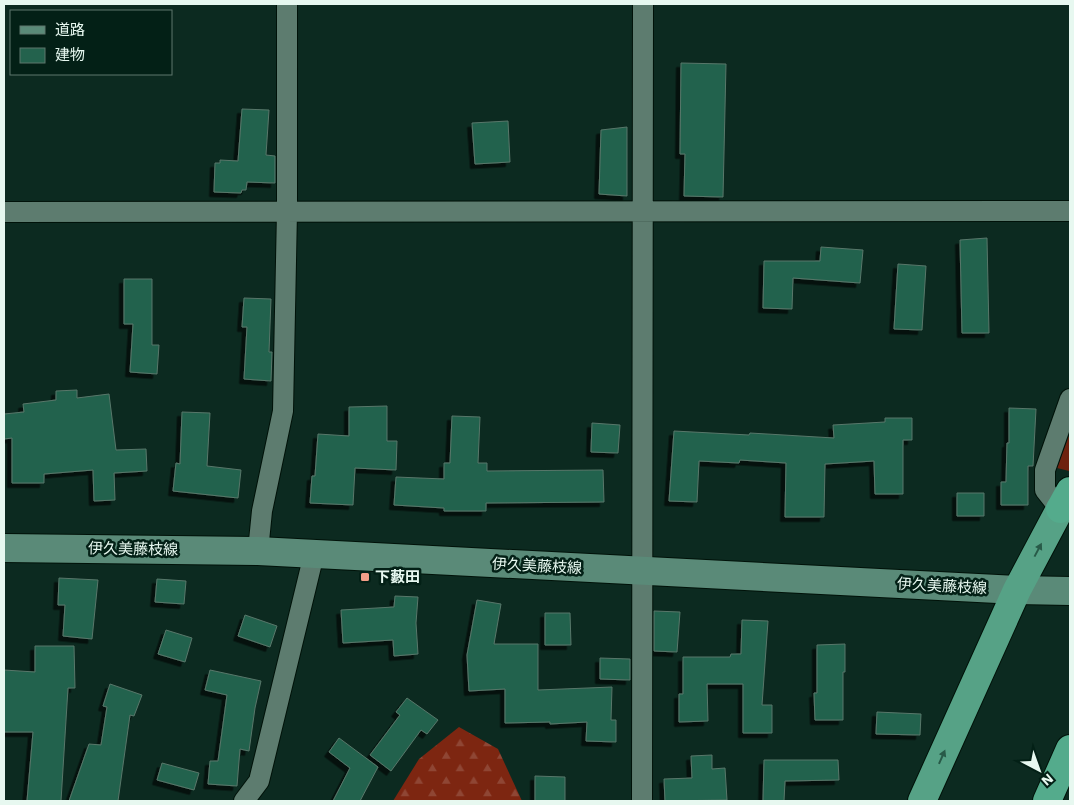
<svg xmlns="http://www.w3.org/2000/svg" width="1074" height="805" font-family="'Work Sans','Noto Sans JP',sans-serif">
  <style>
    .grass { fill: #6e220f }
    .forest { fill: url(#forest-firs) }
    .building { fill: #23624d; stroke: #58776a; filter: url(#shadow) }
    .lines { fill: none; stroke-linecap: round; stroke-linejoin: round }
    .minor-casing { stroke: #001209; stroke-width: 22 }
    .secondary-casing { stroke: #001209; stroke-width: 30 }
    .trunk-casing { stroke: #001209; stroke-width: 30 }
    .motorway-casing { stroke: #001209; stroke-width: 30 }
    .minor { stroke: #5d7c6f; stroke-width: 20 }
    .secondary { stroke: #5a8a78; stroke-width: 28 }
    .trunk { stroke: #56a286; stroke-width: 28 }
    .motorway { stroke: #54ab8c; stroke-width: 28 }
    .oneway { fill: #285a48 }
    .poi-dot { fill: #f49e88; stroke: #032016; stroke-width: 2 }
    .labels { text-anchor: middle; stroke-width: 5; stroke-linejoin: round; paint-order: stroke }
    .street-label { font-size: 15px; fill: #e7f8f0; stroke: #032016 }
    .poi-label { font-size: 15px; font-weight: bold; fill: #e7f8f0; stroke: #032016; text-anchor: start }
  </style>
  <defs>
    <pattern id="forest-firs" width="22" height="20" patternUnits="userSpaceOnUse" patternTransform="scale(1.25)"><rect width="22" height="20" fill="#7d2611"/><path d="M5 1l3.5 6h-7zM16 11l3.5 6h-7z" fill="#8f4634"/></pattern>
    <filter id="shadow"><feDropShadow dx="-4.5" dy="4.5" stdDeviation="0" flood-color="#0009"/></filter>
  </defs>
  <rect width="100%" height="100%" fill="#0c2a20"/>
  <!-- grass -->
  <path class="grass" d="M1070,433V469L1069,471L1057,468Z"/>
  <!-- forest -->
  <path class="forest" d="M459,727L498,749L522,801H393L419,759Z"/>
  <!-- building -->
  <path class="building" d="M681,63L726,64L723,197L684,196L685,154H680Z
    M242,109L269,110L266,155L275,156V183L247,182L246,190H242L241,193L214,192L215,163H220V160L238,161Z
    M508,121L510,162L475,164L472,123Z
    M627,127V196L599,194L601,130Z
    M987,238L989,333H962L960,240Z
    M821,247L863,250L860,283L793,278L792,309L763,308L764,261H820Z
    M898,264L926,266L922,330L894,329Z
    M124,279H152V345H159L157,374L130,372L133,324H124Z
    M244,298L271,299L269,352H272L271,381L244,379L247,327H242Z
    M77,390V398L109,394L116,450L146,449L147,471L114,473L115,500L94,501L93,470L44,474V483H12V438L4,439V414L24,412L23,404L56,400V391Z
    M387,406V441H397L396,470L355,468L353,505L310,503L312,476H315L318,434L349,436V407Z
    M1009,408L1036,409L1033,466H1028V505H1001V482H1006L1007,443H1009Z
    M182,412L210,413L207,466L241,470L238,498L173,491L176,463L180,464Z
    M452,416L480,417L478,463H487V471L603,470L604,502L486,503V511H444V508L394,505L396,477L444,479V463H450Z
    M885,418H912V440H903V494H875L874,461L825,464L824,517H785L786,463L740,460L739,463L699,461L697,502L669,501L674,431L749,435L750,433L834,438L833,425L885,422Z
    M592,423L620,425L618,453L591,452Z
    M957,493H984V516H957Z
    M59,578L98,580L92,639L63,636L65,605H58Z
    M157,579L186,581L184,604L155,602Z
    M395,596L418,597L416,623L418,654L394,656L393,640L343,643L341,610L394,607Z
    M477,600L501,604L494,644H538V690L612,687L611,720H616V742L586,741L587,722L550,724V722L505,723V689L469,691L467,655Z
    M654,611L680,612L677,652L654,651Z
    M545,613H570L571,645H545Z
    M245,615L277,626L270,647L238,636Z
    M742,620L768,621L762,705H772V733H743V684H707L708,721L679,722V694H683V657H730L731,654H741Z
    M166,630L192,638L185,662L158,654Z
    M845,644V672H843V720H815L814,693H817V645Z
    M35,646H74L75,688H68L61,801H27L33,732H4V670L35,672Z
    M600,658L630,659V680L600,679Z
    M210,670L261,681L255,708L249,751L240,749L237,786L208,784L210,761H218L227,695L205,690Z
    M110,684L142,695L134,716L130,715L118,801H69L89,744L101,745L107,707L103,706Z
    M407,698L438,720L427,734L421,730L391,771L370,755L400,715L396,712Z
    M877,712L921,714L920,735L876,734Z
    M339,738L378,767L360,801H333L350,768L329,752Z
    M712,755V769L725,768L727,800L665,801L664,779L692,778L691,756Z
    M764,760H838L839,780L785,781L784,801H763Z
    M162,763L199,773L194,790L157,780Z
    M535,776L565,777V801H535Z"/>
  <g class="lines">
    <!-- minor casing -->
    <g class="minor-casing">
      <path id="minor" d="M4,212L1070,211
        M1060,509L1045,490V470L1070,399
        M258,551L262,511L283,411L287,211V4
        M244,801L259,781L314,554
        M642,801L643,4"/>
    </g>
    <!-- secondary casing -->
    <g class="secondary-casing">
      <path id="secondary" d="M4,548L258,551L1017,590L1070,591"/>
    </g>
    <!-- trunk casing -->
    <g class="trunk-casing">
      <path id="trunk" d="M922,801L1017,590L1060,509"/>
    </g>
    <!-- motorway casing -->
    <g class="motorway-casing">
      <path id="motorway" d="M1060,509L1070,491
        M1047,801L1070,749"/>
    </g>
    <!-- minor -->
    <use href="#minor" class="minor"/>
    <!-- secondary -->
    <use href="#secondary" class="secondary"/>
    <!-- trunk -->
    <use href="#trunk" class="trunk"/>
    <!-- motorway -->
    <use href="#motorway" class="motorway"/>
  </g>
  <!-- one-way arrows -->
  <defs><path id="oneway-solid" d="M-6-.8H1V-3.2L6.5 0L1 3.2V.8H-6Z" transform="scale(1.25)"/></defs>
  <g class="oneway">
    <use href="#oneway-solid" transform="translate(1038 550) rotate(-62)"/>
    <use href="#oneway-solid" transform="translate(942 757) rotate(-66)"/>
  </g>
  <!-- markers -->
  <rect class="poi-dot" x="360" y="572" width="10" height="10" rx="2.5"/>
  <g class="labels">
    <!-- street labels -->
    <g class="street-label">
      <text transform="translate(133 549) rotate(1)" y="5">伊久美藤枝線</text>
      <text transform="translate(537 566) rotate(3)" y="5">伊久美藤枝線</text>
      <text transform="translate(942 586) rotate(3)" y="5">伊久美藤枝線</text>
    </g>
    <!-- poi labels -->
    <g class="poi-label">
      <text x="375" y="582">下藪田</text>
    </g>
  </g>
  <!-- border -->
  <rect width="1074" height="805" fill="none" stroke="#e7f8f0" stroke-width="10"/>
  <!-- legend -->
  <rect x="10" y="10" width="162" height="65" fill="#032016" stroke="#5e766d"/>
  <rect x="20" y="26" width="25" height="8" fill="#5a8a78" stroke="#5e766d"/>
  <text x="55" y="35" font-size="15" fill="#e7f8f0">道路</text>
  <rect x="20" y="48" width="25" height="15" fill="#23624d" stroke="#5e766d"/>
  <text x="55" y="60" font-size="15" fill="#e7f8f0">建物</text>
  <!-- north arrow -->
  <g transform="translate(1039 770) rotate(139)" stroke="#032016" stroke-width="4" paint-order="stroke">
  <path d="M0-4L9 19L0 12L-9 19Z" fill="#e7f8f0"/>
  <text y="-8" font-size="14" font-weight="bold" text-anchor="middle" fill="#e7f8f0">N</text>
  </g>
</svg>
